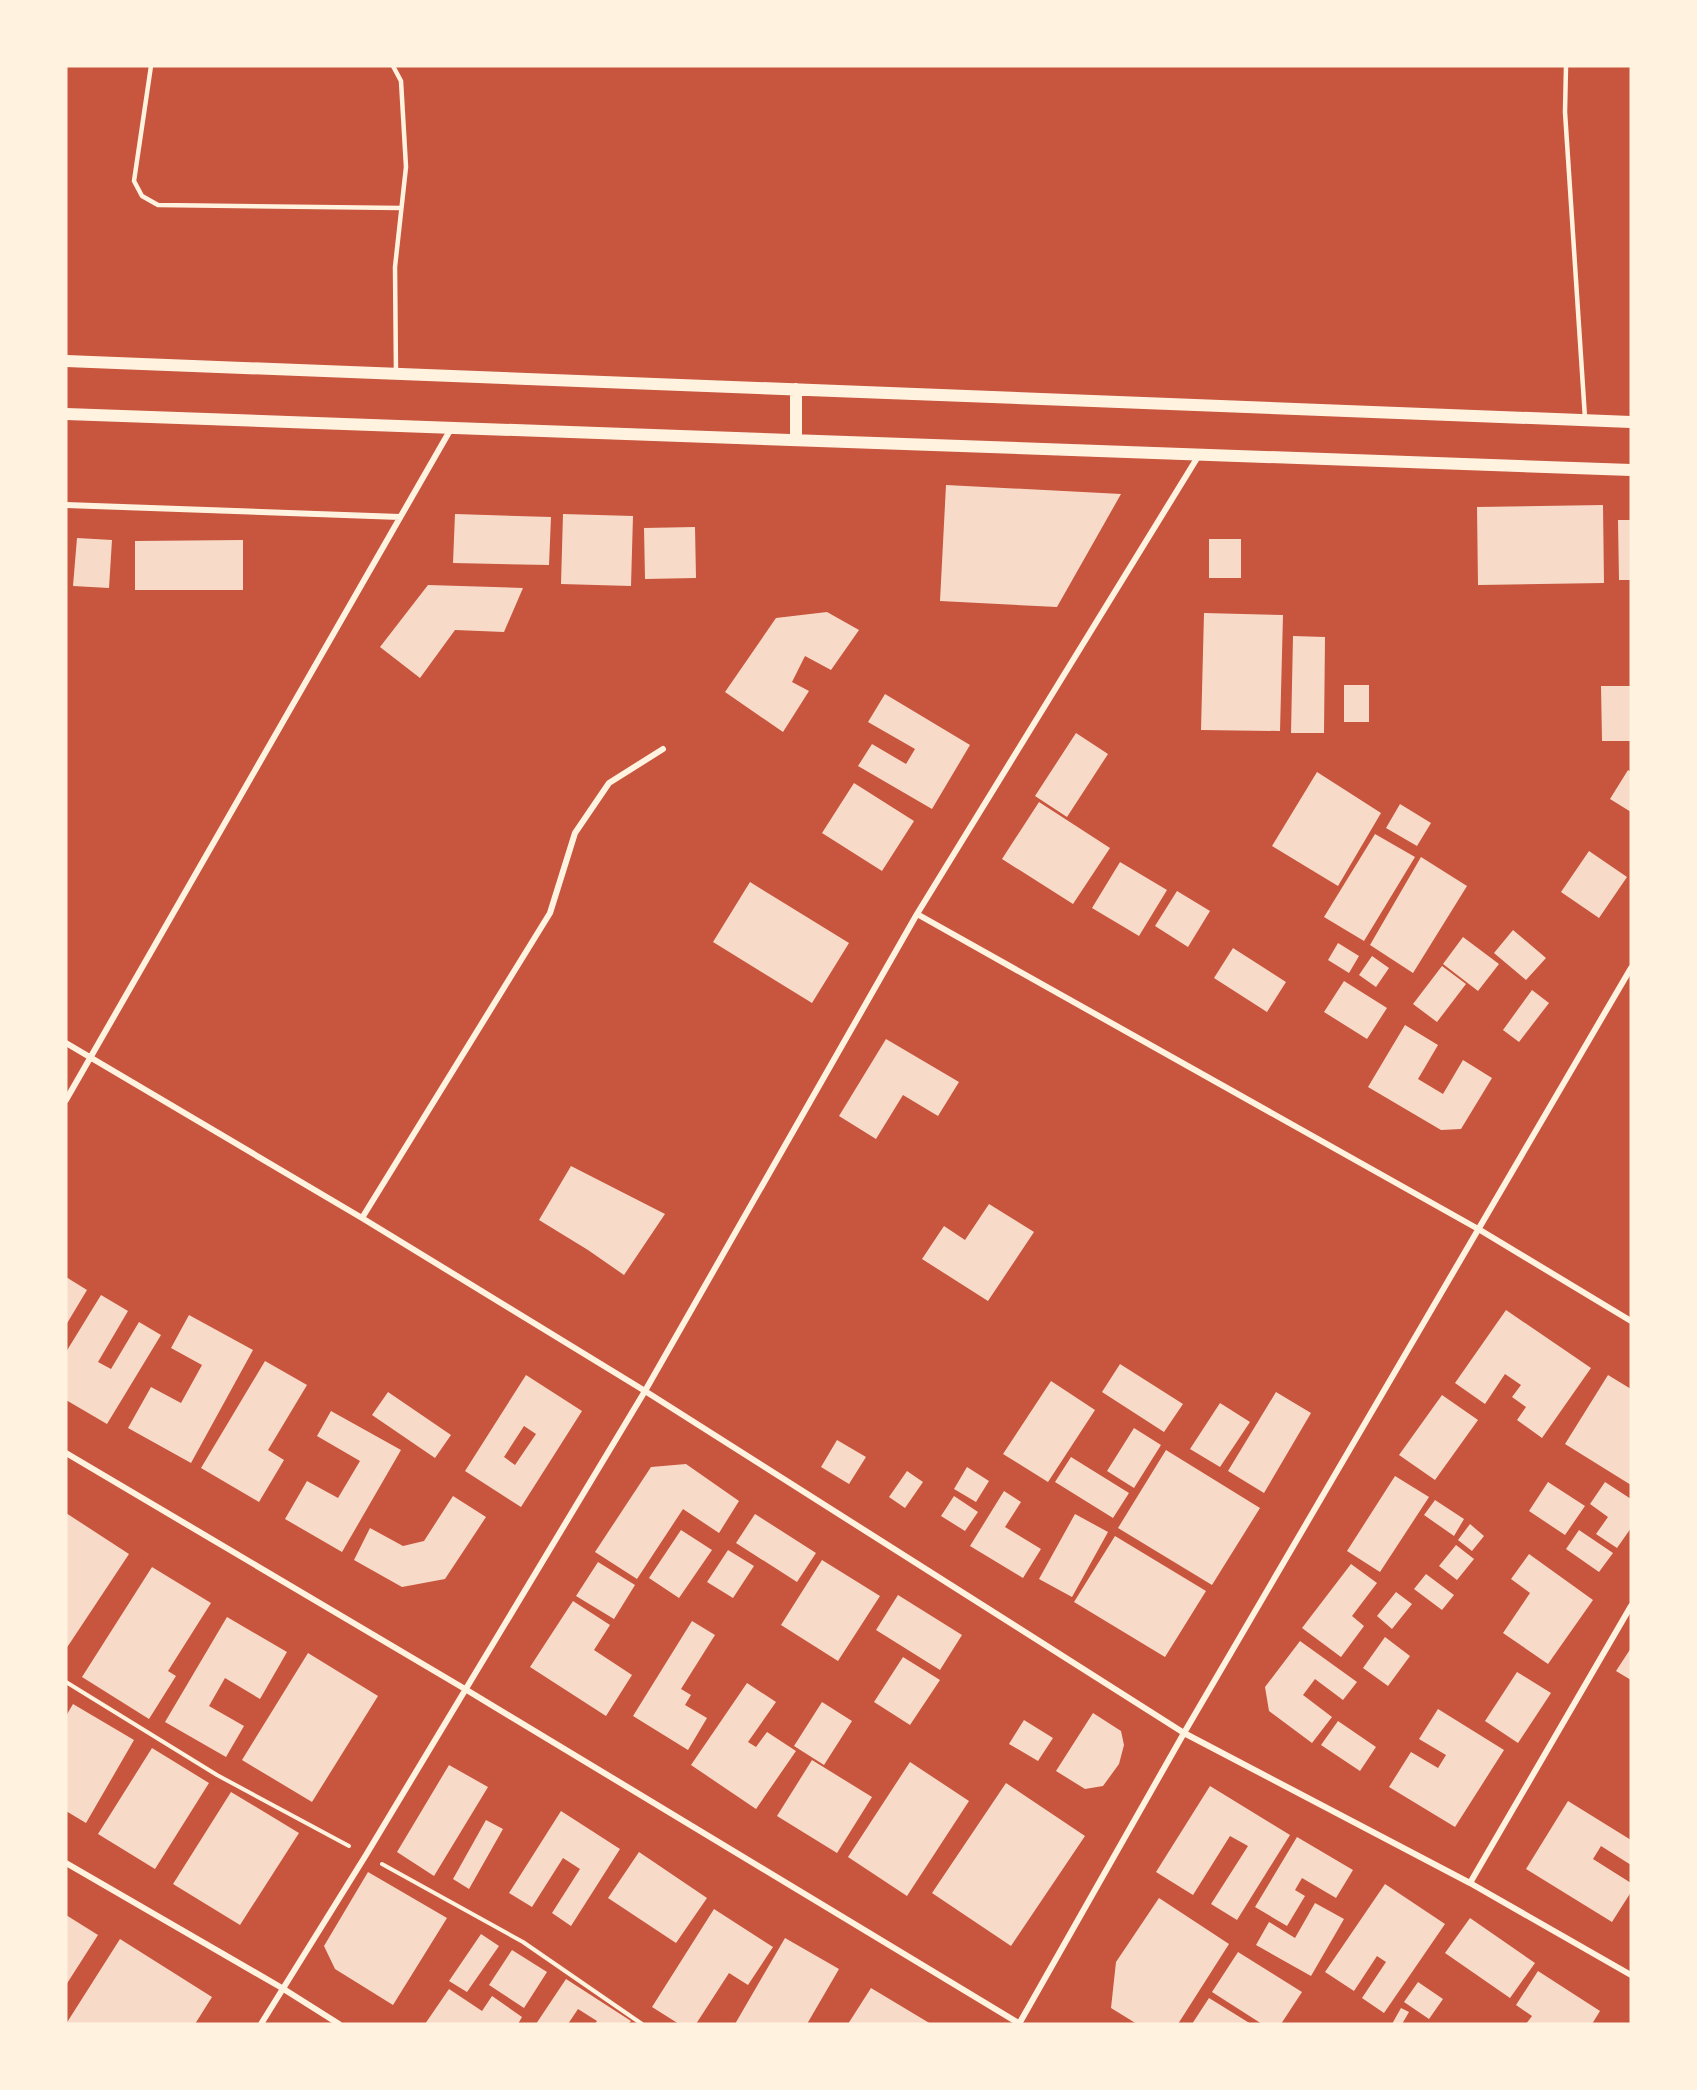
<svg xmlns="http://www.w3.org/2000/svg" width="1697" height="2090" font-family="Spectral,serif">
  <style>
    .building { fill: #f7dbc8; fill-rule: evenodd }
    .lines { fill: none; stroke-linecap: round; stroke-linejoin: round }
    .path { stroke: #fff3e0; stroke-width: 4 }
    .service { stroke: #fff3e0; stroke-width: 4.5 }
    .minor { stroke: #fff3e0; stroke-width: 6 }
    .secondary { stroke: #fff3e0; stroke-width: 12 }
  </style>
  <rect width="100%" height="100%" fill="#c8553d"/>
  <!-- building -->
  <path class="building" d="M946,485L1121,494L1057,607L940,601Z
    M1603,505L1604,583L1478,585L1477,507Z
    M455,514L551,517L549,565L453,563Z
    M563,514L633,516L631,586L561,584Z
    M1618,520H1631V580H1619Z
    M695,527L696,578L645,579L644,528Z
    M77,538L112,540L109,588L73,586Z
    M1209,539H1241V578H1209Z
    M243,540V590H135V541Z
    M428,585L523,588L504,632L455,630L420,678L380,647Z
    M827,612L859,630L831,670L805,656L792,682L809,691L783,732L725,692L776,618Z
    M1204,613L1283,615L1280,731L1201,730Z
    M1293,636L1325,637L1324,733H1291Z
    M1344,685H1369V722H1344Z
    M1601,686H1631V741H1602Z
    M885,694L970,745L932,809L858,766L872,744L906,764L915,749L868,722Z
    M1076,733L1108,754L1067,817L1035,796Z
    M1628,770L1631,772V812L1610,799Z
    M1317,772L1381,813L1338,886L1272,846Z
    M854,783L914,821L882,871L822,833Z
    M1039,802L1110,848L1073,904L1002,859Z
    M1400,804L1431,823L1417,846L1386,828Z
    M1375,834L1415,857L1364,941L1324,917Z
    M1589,851L1627,877L1599,918L1561,892Z
    M1421,857L1467,886L1413,973L1370,945Z
    M1120,862L1167,890L1139,936L1092,908Z
    M750,882L849,943L812,1003L713,942Z
    M1177,891L1210,911L1188,947L1155,926Z
    M1513,930L1546,958L1526,980L1494,953Z
    M1463,937L1499,964L1478,991L1443,964Z
    M1338,943L1359,956L1349,973L1328,960Z
    M1233,948L1286,982L1267,1012L1214,978Z
    M1372,956L1389,968L1376,987L1359,975Z
    M1442,966L1466,984L1437,1022L1413,1004Z
    M1344,981L1387,1008L1367,1039L1324,1012Z
    M1532,990L1549,1003L1519,1042L1503,1030Z
    M1405,1025L1438,1045L1418,1079L1443,1094L1463,1060L1492,1078L1461,1129L1441,1130L1368,1087Z
    M886,1039L959,1082L938,1116L903,1095L876,1139L839,1116Z
    M571,1166L665,1214L624,1275L588,1250L539,1220Z
    M989,1204L1034,1232L988,1301L922,1259L944,1226L965,1240Z
    M66,1277L87,1290L66,1325Z
    M101,1295L128,1311L98,1362L111,1369L139,1322L161,1335L107,1424L66,1400V1352Z
    M1506,1310L1591,1368L1542,1438L1517,1420L1526,1407L1512,1397L1521,1385L1505,1374L1485,1404L1455,1383Z
    M189,1315L253,1350L191,1463L128,1428L151,1387L181,1403L202,1365L171,1348Z
    M265,1361L307,1385L268,1450L284,1460L259,1502L201,1468Z
    M1120,1364L1183,1404L1164,1432L1102,1392Z
    M526,1375L582,1411L521,1507L465,1471ZM524,1426L536,1434L515,1465L504,1457Z
    M1608,1375L1631,1389V1485L1565,1444Z
    M1051,1381L1095,1410L1048,1482L1003,1454Z
    M388,1392L451,1435L435,1458L372,1415Z
    M1276,1392L1311,1413L1264,1493L1228,1471Z
    M1442,1395L1478,1420L1435,1480L1399,1455Z
    M1220,1403L1250,1422L1220,1467L1190,1449Z
    M331,1411L401,1450L342,1552L285,1519L307,1481L338,1498L360,1461L317,1436Z
    M1134,1428L1161,1445L1134,1488L1107,1471Z
    M837,1440L866,1457L849,1484L821,1467Z
    M1166,1450L1260,1508L1212,1585L1118,1528Z
    M1071,1457L1129,1493L1113,1518L1055,1482Z
    M686,1464L739,1501L719,1533L683,1509L637,1579L595,1552L651,1467Z
    M967,1467L989,1481L976,1502L954,1489Z
    M907,1471L923,1482L905,1508L889,1497Z
    M1395,1476L1429,1497L1380,1572L1347,1551Z
    M1548,1482L1585,1506L1565,1535L1529,1511Z
    M1605,1482L1631,1499V1528L1617,1548L1596,1534L1608,1517L1590,1504Z
    M1004,1491L1021,1502L1005,1527L1041,1549L1023,1578L970,1546Z
    M453,1496L486,1517L445,1579L402,1587L354,1560L370,1528L403,1546L424,1541Z
    M954,1496L978,1512L965,1531L941,1516Z
    M1435,1500L1464,1519L1454,1536L1424,1515Z
    M66,1513L129,1554L66,1649Z
    M755,1514L816,1553L797,1582L736,1543Z
    M1075,1514L1108,1532L1072,1597L1039,1579Z
    M1470,1524L1484,1536L1472,1551L1458,1540Z
    M681,1530L712,1550L679,1598L649,1578Z
    M1579,1530L1613,1553L1599,1572L1566,1549Z
    M1115,1536L1206,1591L1165,1657L1074,1602Z
    M1456,1545L1474,1559L1457,1580L1439,1566Z
    M728,1550L754,1566L733,1598L707,1582Z
    M1529,1554L1593,1600L1548,1664L1503,1633L1530,1593L1511,1579Z
    M822,1560L880,1596L838,1661L781,1625Z
    M598,1562L635,1585L614,1619L576,1596Z
    M1351,1564L1377,1583L1352,1616L1364,1626L1341,1657L1302,1628Z
    M152,1567L211,1603L168,1671L176,1676L149,1719L82,1677Z
    M1426,1574L1454,1595L1442,1610L1414,1589Z
    M1396,1592L1412,1604L1392,1629L1377,1616Z
    M898,1595L962,1635L940,1670L876,1630Z
    M573,1601L610,1625L594,1650L632,1675L606,1716L530,1667Z
    M227,1617L287,1652L260,1699L225,1678L209,1706L244,1726L226,1757L165,1722Z
    M692,1621L715,1635L681,1689L691,1695L685,1705L707,1718L688,1750L633,1716Z
    M1385,1637L1410,1656L1388,1686L1363,1668Z
    M1300,1641L1357,1682L1343,1700L1315,1679L1303,1695L1332,1717L1312,1743L1269,1711L1265,1687Z
    M1631,1648V1680L1616,1671Z
    M308,1653L378,1696L312,1802L242,1760Z
    M903,1657L940,1680L910,1725L874,1702Z
    M1517,1672L1551,1693L1518,1743L1485,1721Z
    M747,1683L776,1702L748,1742L756,1747L767,1732L796,1751L756,1809L691,1765Z
    M822,1702L852,1721L824,1765L794,1746Z
    M73,1704L134,1740L86,1823L66,1811V1716Z
    M1438,1709L1504,1750L1455,1827L1389,1787L1411,1752L1438,1768L1446,1755L1419,1739Z
    M1093,1713L1121,1731L1124,1745L1119,1764L1103,1786L1085,1789L1056,1771Z
    M1024,1720L1053,1738L1038,1761L1009,1744Z
    M1338,1721L1376,1747L1360,1771L1321,1745Z
    M152,1748L209,1783L155,1869L98,1834Z
    M812,1760L872,1797L837,1853L777,1816Z
    M910,1762L969,1801L907,1896L848,1857Z
    M449,1765L488,1787L434,1876L397,1852Z
    M1006,1783L1085,1836L1011,1946L932,1893Z
    M1210,1786L1290,1835L1237,1920L1211,1904L1248,1846L1230,1836L1193,1895L1156,1872Z
    M231,1792L299,1833L240,1925L173,1884Z
    M1568,1801L1631,1840V1865L1601,1846L1593,1859L1631,1883V1892L1612,1922L1526,1869Z
    M561,1811L620,1849L571,1926L552,1913L580,1869L563,1858L532,1907L509,1893Z
    M486,1820L503,1829L469,1889L453,1879Z
    M1297,1837L1353,1870L1336,1898L1302,1878L1295,1890L1305,1896L1287,1926L1255,1907Z
    M639,1852L707,1898L676,1943L608,1898Z
    M368,1872L447,1918L393,2005L335,1969L324,1946Z
    M1385,1884L1445,1924L1384,2013L1362,1998L1386,1962L1377,1956L1354,1991L1325,1972Z
    M1159,1898L1229,1944L1178,2024H1137L1111,2008L1116,1962Z
    M1315,1903L1344,1919L1311,1976L1256,1945L1269,1922L1295,1938Z
    M714,1909L773,1947L748,1985L729,1973L696,2024H679L652,2007Z
    M66,1915L98,1935L66,1985Z
    M1470,1918L1535,1963L1510,1998L1445,1953Z
    M481,1934L499,1946L467,1992L449,1981Z
    M785,1938L839,1969L807,2024H735Z
    M120,1939L212,1997L195,2024H66Z
    M512,1950L547,1972L524,2008L489,1985Z
    M1238,1952L1302,1992L1281,2024H1262L1212,1992Z
    M1538,1971L1600,2011L1592,2024H1526L1532,2016L1516,2005Z
    M566,1979L631,2021L628,2024H595L597,2021L578,2009L568,2024H536Z
    M1418,1982L1443,1999L1429,2019L1404,2002Z
    M871,1988L931,2024H848Z
    M449,1989L482,2011L492,1996L522,2017L518,2024H425Z
    M1209,1998L1251,2024H1192Z
    M1401,2008L1409,2012L1402,2024H1392Z"/>
  <g class="lines">
    <!-- path -->
    <path class="path" d="M66,1682L217,1775L349,1846
      M382,1864L523,1942L642,2024"/>
    <!-- service -->
    <path class="service" d="M151,66L134,181L142,196L158,205L401,208
      M393,66L401,81L406,167L395,267L396,373
      M1566,66L1565,112L1585,418"/>
    <!-- minor -->
    <path class="minor" d="M66,505L400,517
      M917,914L1480,1230L1631,1321
      M66,1043L362,1218L645,1391L1184,1733L1470,1883L1631,1975
      M66,1100L452,427
      M362,1218L550,913L575,833L609,783L663,749
      M66,1453L465,1689L1020,2024
      M66,1863L282,1988L339,2024
      M1470,1883L1631,1606
      M261,2024L366,1855L645,1391L917,914L1199,455
      M1019,2024L1184,1733L1631,968"/>
    <!-- secondary -->
    <path class="secondary" d="M66,361L1631,422
      M796,389V440
      M66,414L1631,470"/>
  </g>
  <!-- border -->
  <rect width="1697" height="2090" fill="none" stroke="#fff3e0" stroke-width="135"/>
</svg>
